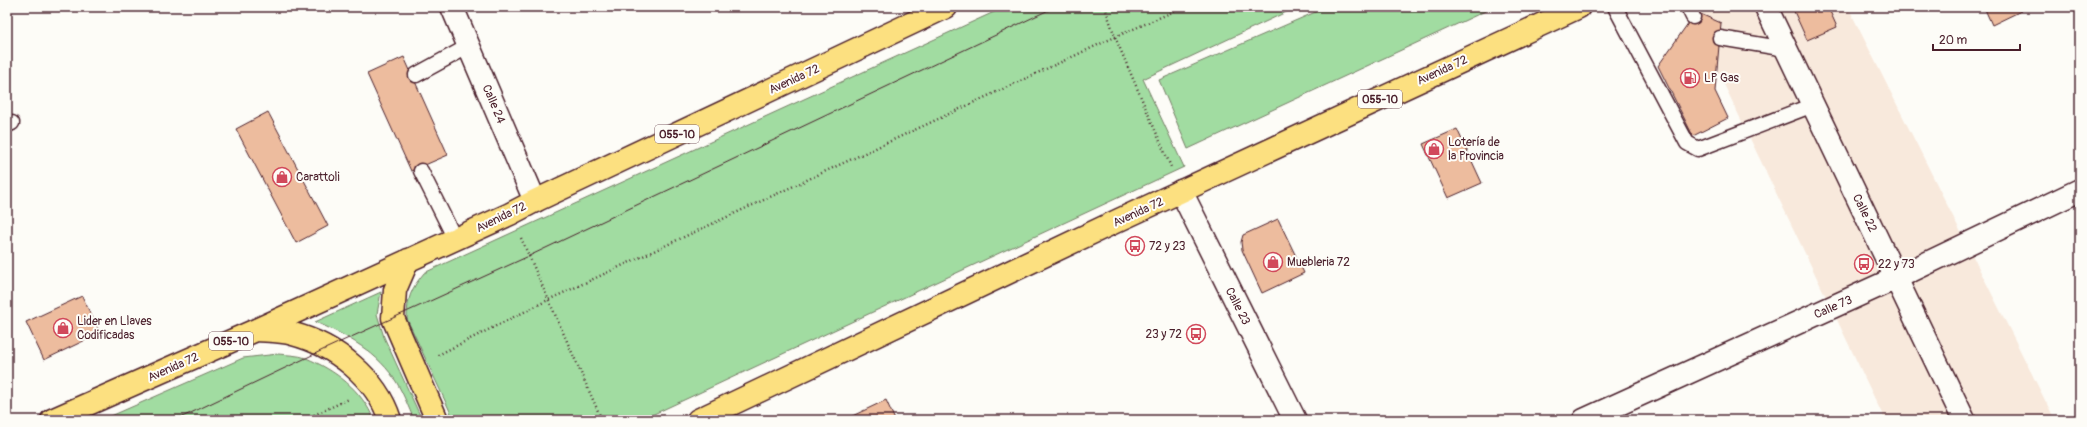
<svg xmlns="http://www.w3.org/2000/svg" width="2087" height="427" font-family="Pangolin,sans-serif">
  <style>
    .built { fill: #f8e9dc }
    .green { fill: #a1dca1; stroke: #767e66 }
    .building { fill: #edbc9e; stroke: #4a1f2b }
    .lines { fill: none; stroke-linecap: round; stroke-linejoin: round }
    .service-casing { stroke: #4a1f2b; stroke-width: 17 }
    .minor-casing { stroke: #4a1f2b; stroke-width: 25 }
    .trunk-casing { stroke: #4a1f2b; stroke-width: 25 }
    .path { stroke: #4a1f2b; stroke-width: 2.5; stroke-dasharray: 1 3; stroke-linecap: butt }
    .service { stroke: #fdfcf7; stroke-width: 14 }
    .minor { stroke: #fdfcf7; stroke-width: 22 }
    .trunk { stroke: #fce080; stroke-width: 22 }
    .tram { stroke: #4a1f2b; stroke-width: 1 }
    .labels { text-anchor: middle; stroke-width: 4; stroke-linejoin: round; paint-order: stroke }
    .shield { fill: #fdfcf7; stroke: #806168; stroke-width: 1 }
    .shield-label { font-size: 11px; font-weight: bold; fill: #4a1f2b }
    .street-label { font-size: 12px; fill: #4a1f2b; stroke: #fdfcf7 }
    .poi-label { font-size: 12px; fill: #4a1f2b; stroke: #fdfcf7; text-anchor: start }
  </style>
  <rect width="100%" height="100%" fill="#fdfcf7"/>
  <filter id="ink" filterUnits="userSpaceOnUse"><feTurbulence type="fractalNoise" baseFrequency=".025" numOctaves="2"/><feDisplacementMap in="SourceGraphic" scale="8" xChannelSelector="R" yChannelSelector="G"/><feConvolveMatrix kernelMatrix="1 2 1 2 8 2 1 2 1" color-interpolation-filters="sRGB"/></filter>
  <g filter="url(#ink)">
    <!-- built -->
    <path class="built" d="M1687,7H1848L2055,420H1885Z"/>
    <!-- green -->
    <path class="green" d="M1005,7H1297L1143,79L1184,167L641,420H454L407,319C407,298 411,289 424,273Z
      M1327,7H1494L1188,149L1159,80Z
      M381,292L377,314L384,337L422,420H414C409,408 404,395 397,383C379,353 347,335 315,322Z
      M278,354C287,355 298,355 306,358C335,370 362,390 374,420H102L243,358Z"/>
    <!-- building -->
    <path class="building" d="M1792,7H1828L1837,27L1807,40Z
      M1984,7H2019L2021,11L1992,25Z
      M1696,12L1721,23L1715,91L1728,118L1693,136L1658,66Z
      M404,57L448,155L411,171L367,74Z
      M268,112L328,226L296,243L236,129Z
      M1457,129L1482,183L1448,198L1423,144Z
      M1278,219L1304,273L1262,293L1242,250L1241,242L1243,235Z
      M82,296L100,333L44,360L26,322Z
      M886,400L895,420H844Z"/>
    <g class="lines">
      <!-- service casing -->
      <g class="service-casing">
        <path id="service" d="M1615,7L1687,143L1698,149L1813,105
          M1688,7L1693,17
          M1720,38L1786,49
          M416,75L469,46
          M7,125L12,123
          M421,171L455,239"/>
      </g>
      <!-- minor casing -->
      <g class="minor-casing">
        <path id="minor" d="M452,7L535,201
          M1766,7L1964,420
          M1181,191L1295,420
          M1584,420L1896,278L2080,190"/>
      </g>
      <!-- trunk casing -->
      <g class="trunk-casing">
        <path id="trunk" d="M408,260L395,290L393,318L437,420
          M256,330C268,331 281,331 293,334C335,345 377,378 390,420
          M52,420L256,330L510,214L535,201L946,7
          M698,420L1119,220L1579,7"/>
      </g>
      <!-- path -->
      <path class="path" d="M1105,7L1115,37L1171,167
        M521,238L602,420
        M438,355L548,300L1115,37L1184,7
        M303,420L349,399"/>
      <!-- service -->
      <use href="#service" class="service"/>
      <!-- minor -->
      <use href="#minor" class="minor"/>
      <!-- trunk -->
      <use href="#trunk" class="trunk"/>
      <!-- tram -->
      <path class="tram" d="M176,420L327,348L529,256L1055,7"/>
    </g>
  </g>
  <!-- icons -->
  <defs>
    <g id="fuel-ring" transform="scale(1)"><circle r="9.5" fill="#fdfcf7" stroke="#d1495b" stroke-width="1.5"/><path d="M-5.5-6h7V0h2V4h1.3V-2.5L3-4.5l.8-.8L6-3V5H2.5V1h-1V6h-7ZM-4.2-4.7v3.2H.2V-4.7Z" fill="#d1495b"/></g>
    <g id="shop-ring" transform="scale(1)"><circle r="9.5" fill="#fdfcf7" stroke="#d1495b" stroke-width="1.5"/><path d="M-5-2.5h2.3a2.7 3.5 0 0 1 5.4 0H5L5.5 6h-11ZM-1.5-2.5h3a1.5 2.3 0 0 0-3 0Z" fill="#d1495b"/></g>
    <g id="bus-ring" transform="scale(1)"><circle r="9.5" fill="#fdfcf7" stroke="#d1495b" stroke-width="1.5"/><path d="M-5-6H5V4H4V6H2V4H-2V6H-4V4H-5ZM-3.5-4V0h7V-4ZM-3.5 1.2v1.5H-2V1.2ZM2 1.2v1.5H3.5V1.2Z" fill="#d1495b"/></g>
  </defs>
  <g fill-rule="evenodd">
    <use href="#fuel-ring" x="1690" y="78"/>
    <use href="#shop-ring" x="1434" y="149"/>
    <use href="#shop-ring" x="282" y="177"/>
    <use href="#bus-ring" x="1135" y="246"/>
    <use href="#shop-ring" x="1273" y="262"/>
    <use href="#bus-ring" x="1864" y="264"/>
    <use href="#shop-ring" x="63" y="328"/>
    <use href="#bus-ring" x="1196" y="334"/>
  </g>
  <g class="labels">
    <!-- shield labels -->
    <g class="shield">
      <rect x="1358" y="90" width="44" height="18" rx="3"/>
      <rect x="655" y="125" width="44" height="18" rx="3"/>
      <rect x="209" y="332" width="44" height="18" rx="3"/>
    </g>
    <g class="shield-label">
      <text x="1380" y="103">055-10</text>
      <text x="677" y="138">055-10</text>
      <text x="231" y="345">055-10</text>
    </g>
    <!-- street labels -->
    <g class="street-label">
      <text transform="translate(1442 70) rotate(-25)" y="4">Avenida 72</text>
      <text transform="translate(794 79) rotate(-25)" y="4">Avenida 72</text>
      <text transform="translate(494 104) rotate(67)" y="4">Calle 24</text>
      <text transform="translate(1138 212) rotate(-25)" y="4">Avenida 72</text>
      <text transform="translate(1865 213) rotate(64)" y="4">Calle 22</text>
      <text transform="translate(501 217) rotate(-26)" y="4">Avenida 72</text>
      <text transform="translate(1238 306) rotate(63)" y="4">Calle 23</text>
      <text transform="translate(1833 307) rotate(-24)" y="4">Calle 73</text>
      <text transform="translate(173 367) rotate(-24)" y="4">Avenida 72</text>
    </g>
    <!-- poi labels -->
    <g class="poi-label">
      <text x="1704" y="82">LP Gas</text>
      <text x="1448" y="146">Lotería de<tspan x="1448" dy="14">la Provincia</tspan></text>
      <text x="296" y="181">Carattoli</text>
      <text x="1149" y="250">72 y 23</text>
      <text x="1287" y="266">Muebleria 72</text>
      <text x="1878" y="268">22 y 73</text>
      <text x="77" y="325">Lider en Llaves<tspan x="77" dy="14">Codificadas</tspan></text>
      <text x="1182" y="338" text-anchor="end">23 y 72</text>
    </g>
  </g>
  <!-- margin -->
  <rect width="2087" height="427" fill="none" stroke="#fdfcf7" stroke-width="24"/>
  <rect x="12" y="12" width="2063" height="403" fill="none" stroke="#4a1f2b" stroke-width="1.5" filter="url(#ink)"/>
  <!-- scale -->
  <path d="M1933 44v6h87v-6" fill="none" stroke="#4a1f2b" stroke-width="2"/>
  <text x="1939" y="44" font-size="12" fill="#4a1f2b" stroke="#fdfcf7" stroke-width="3" paint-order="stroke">20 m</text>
</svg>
